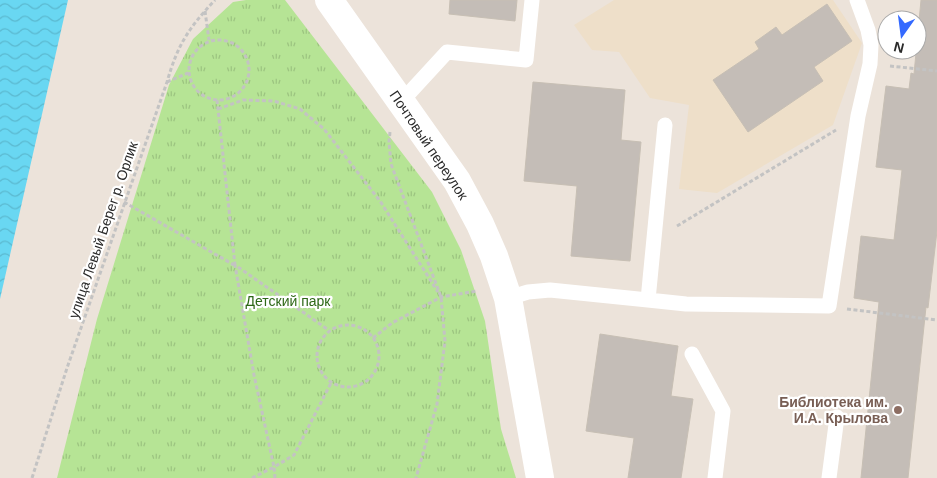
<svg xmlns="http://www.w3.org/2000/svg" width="937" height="478" font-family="Arial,sans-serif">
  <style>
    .education { fill: #eedfc9 }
    .park { fill: url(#park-tufts) }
    .water { fill: url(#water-waves) }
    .building { fill: #c4bdb7; stroke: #c7bfb4 }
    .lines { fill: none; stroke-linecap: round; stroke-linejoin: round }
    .path { stroke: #c3c3c3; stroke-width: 3; stroke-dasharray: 4 2.5; stroke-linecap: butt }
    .lane { stroke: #fff; stroke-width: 15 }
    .street { stroke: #fff; stroke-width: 28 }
    .education-dot { fill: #8d6e63; stroke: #fff; stroke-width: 2 }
    .labels { text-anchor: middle; stroke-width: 4.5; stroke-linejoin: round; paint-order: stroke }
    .street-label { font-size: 14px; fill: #292929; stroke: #fff }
    .park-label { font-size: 14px; fill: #2e6817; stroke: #fff }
    .education-label { font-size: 14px; font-weight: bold; fill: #785e54; stroke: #fff; text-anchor: end }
  </style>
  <defs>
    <pattern id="park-tufts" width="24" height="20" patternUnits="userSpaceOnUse" patternTransform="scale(1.25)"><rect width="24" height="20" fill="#b6e495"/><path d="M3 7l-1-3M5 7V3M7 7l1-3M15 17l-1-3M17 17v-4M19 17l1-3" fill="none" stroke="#9cc480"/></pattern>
    <pattern id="water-waves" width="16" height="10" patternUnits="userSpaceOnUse" patternTransform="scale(1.25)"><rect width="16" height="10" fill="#69d7f2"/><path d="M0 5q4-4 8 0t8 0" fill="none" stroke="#5bb9d0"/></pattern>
  </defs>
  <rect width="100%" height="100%" fill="#ece3da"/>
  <!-- education -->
  <path class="education" d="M614,0H833L862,43L833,125L717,193L679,189L689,105L650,98L619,52L592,50L574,25Z"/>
  <!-- park -->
  <path class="park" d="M246,0H285L432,192L461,250L485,321L501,429L516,478H57L97,319L169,85L193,39L233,2Z"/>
  <!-- water -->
  <path class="water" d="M0,0H68L0,299Z"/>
  <!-- building -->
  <path class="building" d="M450,0H517L515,21L449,14Z
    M921,0H937V231L928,308L926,307L908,478H861L879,302L854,298L861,236L894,240L902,170L876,167L886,86L909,89L911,73L914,74Z
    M827,4L852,41L814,67L823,81L748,132L713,80L759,49L755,42L776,27L782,35Z
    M533,82L625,90L621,140L641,142L630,261L571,256L577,186L524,181Z
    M600,334L678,346L671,396L693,399L681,478H628L634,438L586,431Z"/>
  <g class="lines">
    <!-- path -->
    <path class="path" d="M205,11L209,40
      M189 70a30 30 0 1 1 60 0a30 30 0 1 1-60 0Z
      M890,66L937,71
      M167,82L188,73
      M217,100L235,265
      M218,109L243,100L274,101L300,109L324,129L380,201L438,292
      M390,132L389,142L391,164L441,297L445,341L437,404L416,478
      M124,202L234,265
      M677,226L836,130
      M847,309L937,320
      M317 356a31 31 0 1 1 62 0a31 31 0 1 1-62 0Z
      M373,338L392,323L441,297L477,291
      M32,478L67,368L167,82C178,44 188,29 215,0
      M252,478L274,467L254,375L235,265L330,331
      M275,478L274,467L294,455L331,383"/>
    <!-- lane -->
    <path class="lane" d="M401,102L447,52L526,60L532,0
      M508,298L528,292L550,290L648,300L665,125
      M648,300L686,304L829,306L858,116L870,64L871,45L868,30L857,0
      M692,354L723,411L715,478
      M829,478L837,417"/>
    <!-- street -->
    <path class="street" d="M329,0L457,181L480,224L494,256L508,298L540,478"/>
  </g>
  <!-- markers -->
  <circle class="education-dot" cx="898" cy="410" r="5"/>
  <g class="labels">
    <!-- street labels -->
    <g class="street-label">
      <text transform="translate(429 145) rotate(56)" y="5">Почтовый переулок</text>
      <text transform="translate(103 230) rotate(-71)" y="5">улица Левый Берег р. Орлик</text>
    </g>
    <!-- park labels -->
    <g class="park-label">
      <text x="288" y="306">Детский парк</text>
    </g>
    <!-- education labels -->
    <g class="education-label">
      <text x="888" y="407">Библиотека им.<tspan x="888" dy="16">И.А. Крылова</tspan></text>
    </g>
  </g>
  <!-- north arrow -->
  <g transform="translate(902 35) rotate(194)"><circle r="24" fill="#ffffff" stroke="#a9a9a9"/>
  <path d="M0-4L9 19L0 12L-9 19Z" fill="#3469ff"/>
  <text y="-8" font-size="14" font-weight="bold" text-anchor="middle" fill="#292929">N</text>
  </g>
</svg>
